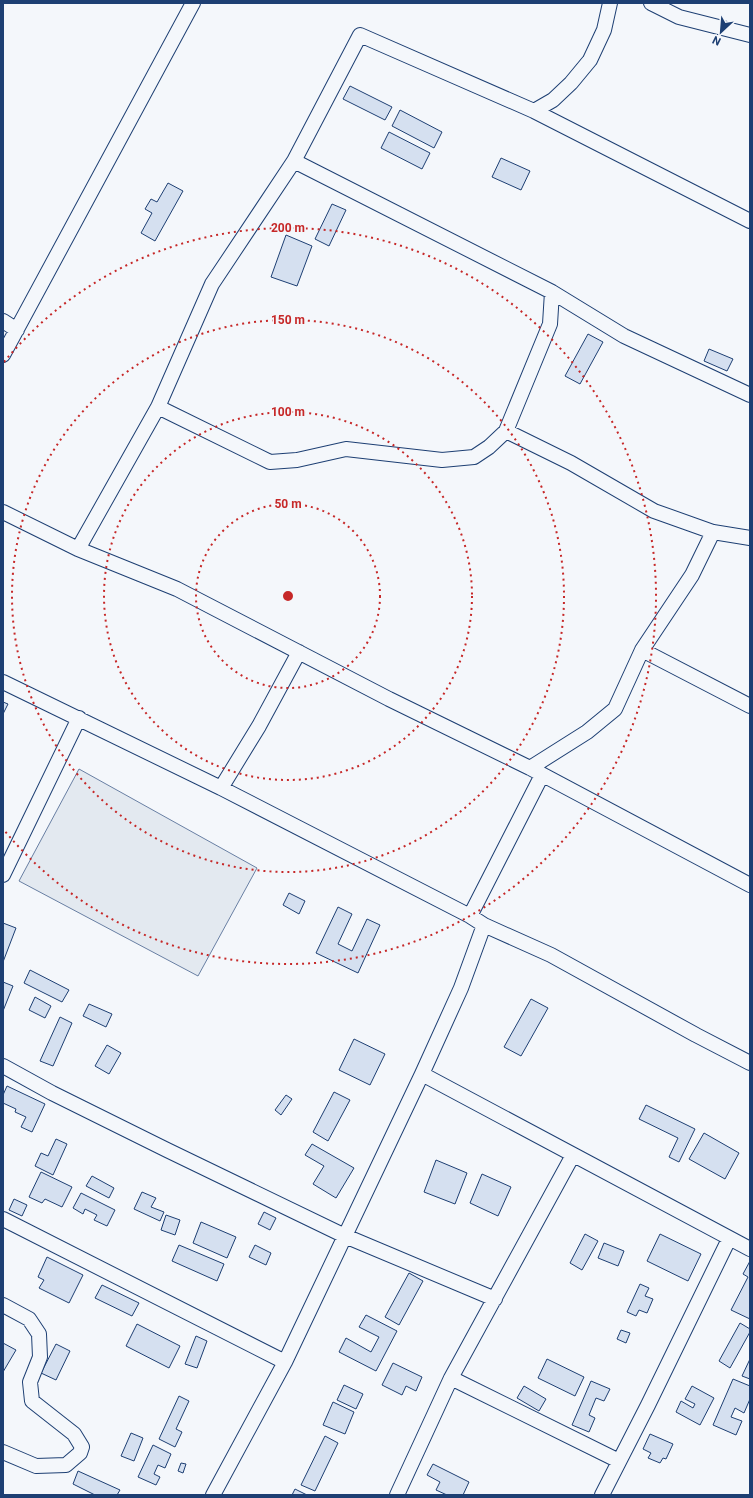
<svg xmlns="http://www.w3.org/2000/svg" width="753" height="1498" font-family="Roboto,sans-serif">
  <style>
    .green { fill: #e3e9f0; stroke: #687fa3 }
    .building { fill: #d5e0f0; stroke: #1d3f73 }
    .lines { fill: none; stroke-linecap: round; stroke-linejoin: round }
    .minor-casing { stroke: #1d3f73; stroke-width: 16 }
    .minor { stroke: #f4f7fb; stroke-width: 14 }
    .ring { fill: none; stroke: #c62828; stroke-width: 2; stroke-dasharray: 2 4 }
    .centre { fill: #c62828; stroke: #f4f7fb; stroke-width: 2 }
    .ring-label { font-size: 12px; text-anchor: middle; font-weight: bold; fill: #c62828; stroke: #f4f7fb; stroke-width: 3; stroke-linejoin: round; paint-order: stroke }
  </style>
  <rect width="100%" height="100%" fill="#f4f7fb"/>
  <!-- green -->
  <path class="green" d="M79,769L257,868L198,976L19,881Z"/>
  <!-- building -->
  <path class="building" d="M350,86L392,107L385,120L343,99Z
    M400,110L442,132L434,148L392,126Z
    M389,132L430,153L422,169L381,148Z
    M501,158L530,171L521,190L492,177Z
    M168,183L183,191L155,241L141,233L152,213L145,209L151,199L157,202Z
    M332,204L346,210L329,246L315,239Z
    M286,235L312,246L297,286L271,277Z
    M588,334L603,342L580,384L565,376Z
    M709,349L733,359L727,371L704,361Z
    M3,702L8,704L3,714Z
    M289,893L305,901L299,914L283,905Z
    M338,907L352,914L338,944L352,951L367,919L380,925L358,973L316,953Z
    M3,923L16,928L3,962Z
    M30,970L69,990L62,1002L24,983Z
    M3,982L13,986L3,1011Z
    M35,997L51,1006L45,1018L29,1010Z
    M531,999L548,1008L521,1056L504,1047Z
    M89,1004L112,1014L106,1027L83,1016Z
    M60,1017L72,1023L53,1066L40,1061Z
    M354,1039L385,1054L370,1085L339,1070Z
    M107,1045L121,1053L109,1074L95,1066Z
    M7,1086L45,1104L32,1132L21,1127L26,1117L15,1112L16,1109L3,1103V1095Z
    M334,1092L350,1100L328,1141L313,1132Z
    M286,1095L292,1099L281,1115L275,1110Z
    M646,1105L695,1129L679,1162L669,1157L678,1138L639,1119Z
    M704,1133L739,1153L725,1179L689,1159Z
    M56,1139L67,1144L53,1175L35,1166L41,1153L48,1156Z
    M312,1144L354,1168L336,1198L313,1184L324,1166L305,1155Z
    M436,1160L467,1173L455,1204L424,1192Z
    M41,1172L72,1187L62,1207L45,1199L42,1203L29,1197Z
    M482,1174L511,1187L498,1216L470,1203Z
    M92,1176L114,1188L109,1198L86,1186Z
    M142,1192L156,1198L151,1207L164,1212L160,1221L134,1209Z
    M81,1193L115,1210L107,1226L94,1220L97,1215L85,1209L83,1214L73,1208Z
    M14,1199L27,1205L22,1216L9,1210Z
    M264,1212L276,1218L270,1230L258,1224Z
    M166,1215L180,1220L175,1235L161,1230Z
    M201,1222L236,1237L227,1258L193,1243Z
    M585,1234L598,1241L582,1270L570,1263Z
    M660,1234L701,1254L688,1281L647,1261Z
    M604,1243L624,1251L618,1266L598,1258Z
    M179,1245L224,1264L217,1281L172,1261Z
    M255,1245L271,1253L266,1265L249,1257Z
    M47,1257L83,1275L69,1303L39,1288L44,1280L38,1277Z
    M750,1261V1319L731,1310L748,1277L743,1274Z
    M409,1273L423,1281L399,1325L385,1317Z
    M640,1284L649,1288L645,1296L653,1299L647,1313L639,1310L636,1316L627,1312Z
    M102,1285L139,1303L132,1316L95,1298Z
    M366,1315L397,1331L376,1371L339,1352L346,1338L371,1352L379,1337L359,1327Z
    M740,1323L750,1329V1332L730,1368L719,1361Z
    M137,1324L180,1346L169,1368L126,1346Z
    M621,1330L630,1333L626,1343L617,1339Z
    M196,1336L207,1341L197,1368L185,1364Z
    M3,1343L16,1350L3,1372Z
    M56,1344L70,1351L56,1380L41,1373Z
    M547,1359L584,1377L575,1396L538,1378Z
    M750,1359V1379L742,1376Z
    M393,1363L422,1377L416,1391L406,1386L402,1395L382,1385Z
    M733,1379L750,1386V1399L744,1413L735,1408L731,1417L742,1421L736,1435L713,1425Z
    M591,1381L610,1389L604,1401L596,1398L589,1415L595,1418L589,1432L572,1425Z
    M344,1385L363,1394L356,1409L337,1400Z
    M524,1386L546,1399L539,1411L517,1398Z
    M692,1386L714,1398L700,1425L676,1412L681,1401L693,1408L695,1404L685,1399Z
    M179,1396L189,1401L176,1429L182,1432L175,1447L159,1439Z
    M333,1402L354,1412L345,1434L323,1425Z
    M131,1433L143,1438L134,1461L121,1456Z
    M650,1434L673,1444L666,1459L663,1458L660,1463L648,1458L651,1453L643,1449Z
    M325,1436L338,1443L315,1491L301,1485Z
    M153,1445L171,1454L165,1468L158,1465L154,1474L160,1477L156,1485L138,1477Z
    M181,1463L186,1464L183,1473L178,1471Z
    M433,1464L469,1482L463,1495H447L436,1490L440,1482L427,1475Z
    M78,1471L120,1490L117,1495H95L73,1484Z
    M295,1489L307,1495H292Z"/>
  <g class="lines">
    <!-- minor casing -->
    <g class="minor-casing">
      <path id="minor" d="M651,3L679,17L750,35
        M534,111L553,100L571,83L590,60L604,30L610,3
        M294,161L552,292L624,336L750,395
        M3,321L17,330
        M3,355L193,3
        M158,407L270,462L297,460L346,449L442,460L474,457L489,447L506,431L550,324L552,292
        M506,431L571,463L654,511L713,532L750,538
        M3,512L78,549L177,589L389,699L530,768L750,885
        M78,549L158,407L212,284L294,161L360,35L534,111L750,221
        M642,650L750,706
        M3,682L221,788L470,916L484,925L551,955L696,1035L750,1063
        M530,768L587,732L615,709L642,650L692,575L713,532
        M221,788L259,726L299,652
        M3,875L79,718
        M470,916L542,775
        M3,1066L52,1093L167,1150L345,1236L495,1299
        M422,1074L750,1249
        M3,1219L285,1362
        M3,1305L29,1319L39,1334L40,1357L30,1382L32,1401L74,1434L82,1447L80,1453L66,1465L36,1466L3,1452
        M451,1378L619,1461
        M213,1495L285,1362L422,1074L461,988L484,925
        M397,1495L451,1378L573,1155
        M602,1495L648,1405L729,1239"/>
    </g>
    <!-- minor -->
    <use href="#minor" class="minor"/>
  </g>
  <!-- distance rings -->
  <g class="ring">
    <circle cx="288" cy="596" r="92"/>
    <circle cx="288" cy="596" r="184"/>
    <circle cx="288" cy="596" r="276"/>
    <path d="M4 362A368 368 0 1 1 4 830"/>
  </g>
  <circle cx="288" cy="596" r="6" class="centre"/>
  <g class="ring-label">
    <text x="288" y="232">200 m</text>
    <text x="288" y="324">150 m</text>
    <text x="288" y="416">100 m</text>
    <text x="288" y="508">50 m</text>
  </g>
  <!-- border -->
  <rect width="753" height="1498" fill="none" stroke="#1d3f73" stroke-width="8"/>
  <!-- north arrow -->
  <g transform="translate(721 32) rotate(206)" stroke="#f4f7fb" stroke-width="3" paint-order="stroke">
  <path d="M0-3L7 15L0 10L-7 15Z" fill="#1d3f73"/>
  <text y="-6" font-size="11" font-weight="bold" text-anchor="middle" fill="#1d3f73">N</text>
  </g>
</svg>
